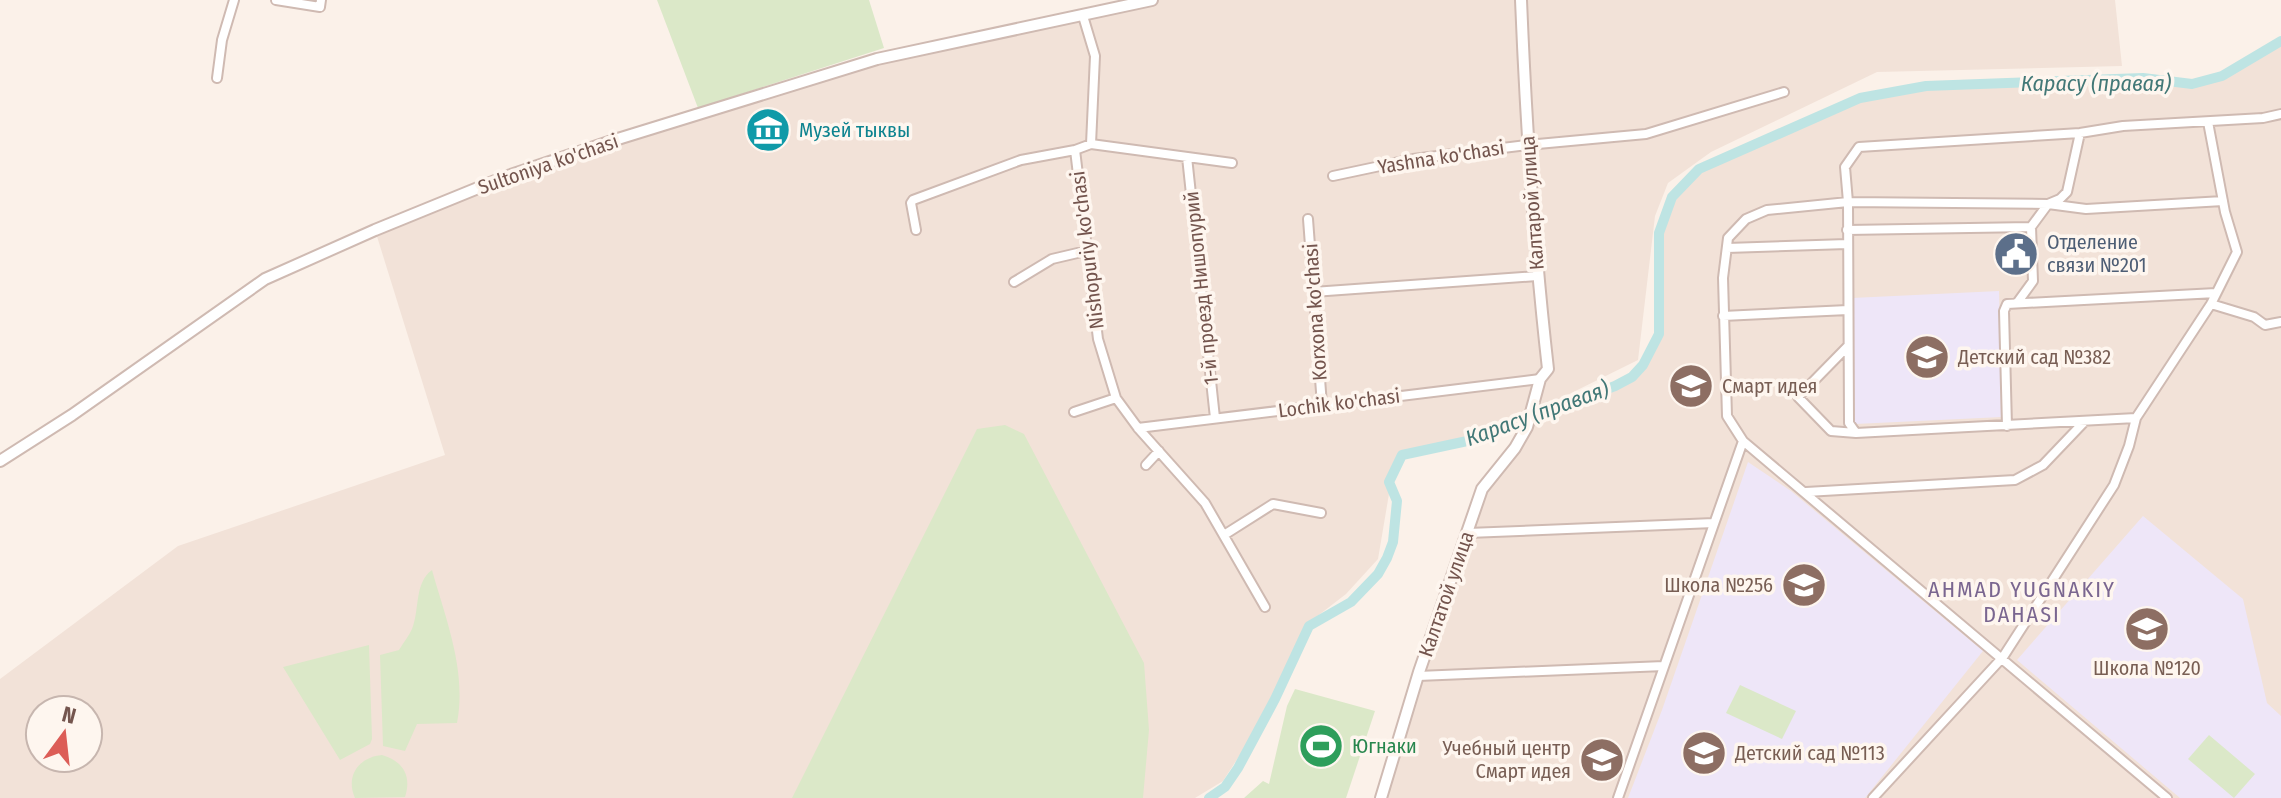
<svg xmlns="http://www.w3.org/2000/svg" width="2281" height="798" font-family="'Fira Sans Condensed',sans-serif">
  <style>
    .residential { fill: #f2e2d8; fill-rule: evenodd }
    .education { fill: #eee6f8 }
    .green { fill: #dbe8c8 }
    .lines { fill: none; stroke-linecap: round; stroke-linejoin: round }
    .canal { stroke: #bee4e3; stroke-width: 10 }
    .minor-casing { stroke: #cfbab2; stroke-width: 12 }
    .tertiary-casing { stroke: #cfbab2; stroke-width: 14 }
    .minor { stroke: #fff; stroke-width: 8 }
    .tertiary { stroke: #fff; stroke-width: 10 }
    .labels { text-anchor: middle; stroke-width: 7; stroke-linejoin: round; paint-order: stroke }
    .culture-label { font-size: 20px; fill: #0d838f; stroke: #fef6ef; text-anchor: start }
    .street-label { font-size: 20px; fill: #74554e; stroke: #fef6ef }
    .service-label { font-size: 20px; fill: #4e5e75; stroke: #fef6ef; text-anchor: start }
    .education-label { font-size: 20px; fill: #785e54; stroke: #fef6ef; text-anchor: start }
    .leisure-label { font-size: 20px; fill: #27864d; stroke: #fef6ef; text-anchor: start }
    .water-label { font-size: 22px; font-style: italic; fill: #427877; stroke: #fef6ef }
    .neighbourhood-label { font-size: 22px; letter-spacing: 2px; fill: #7a6690; stroke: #fef6ef }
  </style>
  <rect width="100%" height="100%" fill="#fbf1e9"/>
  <!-- residential -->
  <path class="residential" d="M1152,0H2115L2122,66L1877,72L1711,152L1668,183L1655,216L1638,360L1543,407L1546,410L1615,386L1632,377L1643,365L1659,334V233L1672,197L1699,169L1860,98L1926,86L2143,78L2192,84L2222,76L2281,41V798H1381L1482,489L1515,448L1531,413L1492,432L1399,459L1391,482L1378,559L1346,594L1311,621L1254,733L1223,781L1195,798H0V679L178,546L445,455L375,230L739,102L932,46ZM40,710H88V758H40Z"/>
  <!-- education -->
  <path class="education" d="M1999,291L2002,417L1855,424L1852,298Z
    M1748,462L1791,491L1983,651L1865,798H1628L1662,710Z
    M2143,516L2243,599L2267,703L2281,716V798H2180L2017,660Z"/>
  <!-- green -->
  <path class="green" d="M657,0H869L884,48L698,108Z
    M1005,425L1024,434L1144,663L1149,730L1143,798H792L977,429Z
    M432,570C446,620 467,671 457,723L417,724L405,751L383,746L380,655L399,650C403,643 409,636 412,629C420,609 414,583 432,570Z
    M369,645L372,739L370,744L340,760L283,667Z
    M1740,685L1796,711L1782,739L1726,713Z
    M1295,689L1375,711L1346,798H1244L1263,781L1269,784L1287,706Z
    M2209,735L2255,774L2234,798L2188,759Z
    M382,755C403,761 412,776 405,797L355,798C345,776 359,757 382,755Z"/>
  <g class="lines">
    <!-- canal -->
    <path class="canal" d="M1209,798L1225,787L1238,768L1275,699L1309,626L1351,602L1378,574L1387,558L1393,542L1397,501L1389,482L1402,455L1472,440L1615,386L1632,377L1643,365L1659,334V233L1672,197L1699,169L1860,98L1926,86L2143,78L2192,84L2222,76L2281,41"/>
    <!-- minor casing -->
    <g class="minor-casing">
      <path id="minor" d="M276,0L320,7L321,0
        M1083,16L1095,56L1091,144L1075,150L1098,339L1116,398L1138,428L1205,503L1265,607
        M217,78L222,40L234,0
        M2080,133L2067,192L2060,199L2048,204L1848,202L1767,210L1746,219L1728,238L1723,278L1727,416L1743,441L2167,798
        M1091,144L1232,163
        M1187,157L1215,418
        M1333,176L1413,159L1527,145L1646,134L1784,92
        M1308,219L1322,405
        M916,230L911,203L913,200L1021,160L1075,150
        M1847,230L2031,227L2048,204L2086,209L2223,201
        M1727,248L1847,244
        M1014,282L1052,259L1086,251
        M1313,292L1537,276
        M2017,303L2033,281L2031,227
        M2211,304L2254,317L2265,325L2281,322
        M1723,316L1848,310
        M1848,346L1798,397L1831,431L1856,433
        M1074,412L1116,398
        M2136,418L1856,433L1849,423L1848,202L1845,167L1859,147L2080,133L2123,126L2263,118L2281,114
        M2007,426L2004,311L2007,304L2216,293
        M1138,428L1540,379
        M1146,465L1159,451
        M1806,492L2015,480L2043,465L2085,421
        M1468,533L1714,523
        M1224,535L1273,504L1321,513
        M1418,676L1664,666
        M1618,798L1743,441
        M1873,798L2003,657L2114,485L2129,446L2136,418L2211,304L2237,252L2225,212L2208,122"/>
    </g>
    <!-- tertiary casing -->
    <g class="tertiary-casing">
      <path id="tertiary" d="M0,461L72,415L265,279L375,230L505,177L621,138L877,59L1152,0
        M1381,798L1419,672L1482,489L1515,448L1527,427L1540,379L1548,369C1534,246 1526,124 1521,0"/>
    </g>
    <!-- minor -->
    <use href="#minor" class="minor"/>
    <!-- tertiary -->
    <use href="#tertiary" class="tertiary"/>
  </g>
  <!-- icons -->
  <defs>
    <g id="museum-disc" transform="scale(2.3)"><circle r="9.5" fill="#0f9aa8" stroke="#fef6ef"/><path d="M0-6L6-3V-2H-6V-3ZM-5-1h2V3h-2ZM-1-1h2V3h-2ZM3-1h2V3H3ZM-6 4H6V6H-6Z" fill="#fff"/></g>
    <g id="civic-disc" transform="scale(2.3)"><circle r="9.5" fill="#5c6f8a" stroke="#fef6ef"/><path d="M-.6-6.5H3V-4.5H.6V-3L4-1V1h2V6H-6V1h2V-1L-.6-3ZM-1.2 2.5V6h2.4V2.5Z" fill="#fff"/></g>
    <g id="school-disc" transform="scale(2.3)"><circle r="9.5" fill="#8d6e63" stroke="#fef6ef"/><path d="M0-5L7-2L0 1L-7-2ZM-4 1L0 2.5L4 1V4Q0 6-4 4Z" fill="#fff"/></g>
    <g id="stadium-disc" transform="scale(2.3)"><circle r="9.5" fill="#2e9e5b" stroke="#fef6ef"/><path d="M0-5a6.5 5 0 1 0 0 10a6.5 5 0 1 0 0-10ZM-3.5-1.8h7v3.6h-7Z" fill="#fff"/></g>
  </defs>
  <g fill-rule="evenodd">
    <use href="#museum-disc" x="768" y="130"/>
    <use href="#civic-disc" x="2016" y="254"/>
    <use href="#school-disc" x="1927" y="357"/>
    <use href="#school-disc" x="1691" y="386"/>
    <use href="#school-disc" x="1804" y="585"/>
    <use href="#school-disc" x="2147" y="629"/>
    <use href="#stadium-disc" x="1321" y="746"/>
    <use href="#school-disc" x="1704" y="753"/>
    <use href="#school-disc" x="1602" y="760"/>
  </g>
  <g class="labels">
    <!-- culture labels -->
    <g class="culture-label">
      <text x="799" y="137">Музей тыквы</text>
    </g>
    <!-- street labels -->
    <g class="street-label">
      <text transform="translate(1441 157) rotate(-9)" y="7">Yashna ko'chasi</text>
      <text transform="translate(548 164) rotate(-19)" y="7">Sultoniya ko'chasi</text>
      <text transform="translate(1532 203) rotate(-94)" y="7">Калтарой улица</text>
      <text transform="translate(1087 250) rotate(-97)" y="7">Nishopuriy ko'chasi</text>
      <text transform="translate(1201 288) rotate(-96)" y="7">1-й проезд Нишопурий</text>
      <text transform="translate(1315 312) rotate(-94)" y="7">Korxona ko'chasi</text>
      <text transform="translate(1339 403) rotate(-7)" y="7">Lochik ko'chasi</text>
      <text transform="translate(1446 594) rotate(-71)" y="7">Калтатой улица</text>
    </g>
    <!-- service labels -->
    <g class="service-label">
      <text x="2047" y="249">Отделение<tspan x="2047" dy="23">связи №201</tspan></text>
    </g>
    <!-- education labels -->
    <g class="education-label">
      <text x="1958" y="364">Детский сад №382</text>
      <text x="1722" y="393">Смарт идея</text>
      <text x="1773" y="592" text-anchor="end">Школа №256</text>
      <text x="2147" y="675" text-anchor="middle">Школа №120</text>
      <text x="1571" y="755" text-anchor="end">Учебный центр<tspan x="1571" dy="23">Смарт идея</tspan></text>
      <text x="1735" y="760">Детский сад №113</text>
    </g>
    <!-- leisure labels -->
    <g class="leisure-label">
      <text x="1352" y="753">Югнаки</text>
    </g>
    <!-- water labels -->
    <g class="water-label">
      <text x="2096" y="91">Карасу (правая)</text>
      <text transform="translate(1537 413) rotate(-20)" y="8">Карасу (правая)</text>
    </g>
    <!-- neighbourhood labels -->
    <g class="neighbourhood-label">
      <text x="2022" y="597">AHMAD YUGNAKIY<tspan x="2022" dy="25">DAHASI</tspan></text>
    </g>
  </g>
  <!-- north arrow -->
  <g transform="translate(64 734) rotate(15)"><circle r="38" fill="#fef6ef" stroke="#c7b6af" stroke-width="2"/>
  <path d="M0-6L14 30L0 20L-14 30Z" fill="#dc5d57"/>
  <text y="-12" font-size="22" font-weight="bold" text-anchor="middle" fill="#74554e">N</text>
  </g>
</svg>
